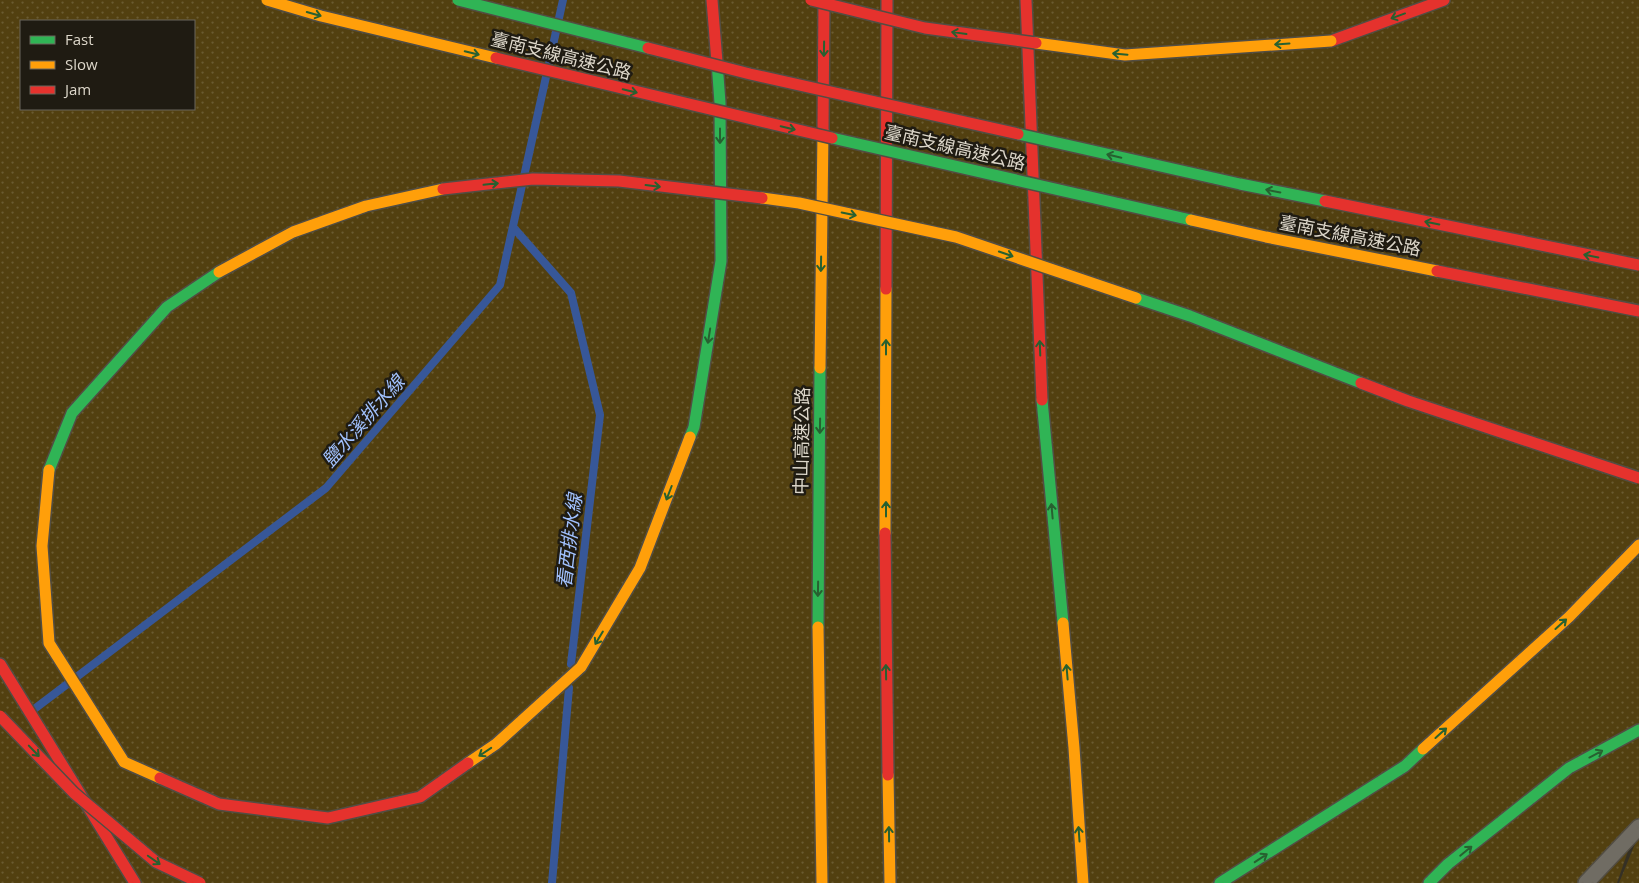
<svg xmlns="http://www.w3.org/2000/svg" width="1639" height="883" font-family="'Open Sans','Noto Sans TC',sans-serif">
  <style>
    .grass { fill: url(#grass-dots); fill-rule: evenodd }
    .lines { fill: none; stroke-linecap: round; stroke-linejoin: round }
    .stream { stroke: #375798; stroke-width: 8 }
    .lane-casing { stroke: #524d43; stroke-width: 18 }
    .fast-casing { stroke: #524d43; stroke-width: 14 }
    .slow-casing { stroke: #524d43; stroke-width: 14 }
    .jam-casing { stroke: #524d43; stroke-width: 14 }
    .lane { stroke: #706c63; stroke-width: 15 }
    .fast { stroke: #30b455; stroke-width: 11 }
    .slow { stroke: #ff9f0a; stroke-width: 11 }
    .jam { stroke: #e5322d; stroke-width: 11 }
    .fast-bridge-casing { stroke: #524d43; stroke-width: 14; stroke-linecap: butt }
    .slow-bridge-casing { stroke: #524d43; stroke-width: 14; stroke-linecap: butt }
    .jam-bridge-casing { stroke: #524d43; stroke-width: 14; stroke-linecap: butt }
    .fast-bridge { stroke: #30b455; stroke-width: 11 }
    .slow-bridge { stroke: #ff9f0a; stroke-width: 11 }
    .jam-bridge { stroke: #e5322d; stroke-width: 11 }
    .oneway { stroke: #276030 }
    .labels { text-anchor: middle; stroke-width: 5; stroke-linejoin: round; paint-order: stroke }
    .street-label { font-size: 18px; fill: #ddd7ca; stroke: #1f1b12 }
    .water-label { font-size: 19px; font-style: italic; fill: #a1c1fd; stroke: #1f1b12 }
  </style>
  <defs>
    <pattern id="grass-dots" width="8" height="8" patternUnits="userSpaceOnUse" patternTransform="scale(1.25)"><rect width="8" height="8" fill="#524010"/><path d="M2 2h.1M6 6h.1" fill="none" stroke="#6a5b31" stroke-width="1.8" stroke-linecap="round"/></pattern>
  </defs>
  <rect width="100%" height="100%" fill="#353024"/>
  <!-- grass -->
  <path class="grass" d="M0,0H1639V819L1617,883H0ZM21,21H194V109H21Z
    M1639,834V883H1619Z"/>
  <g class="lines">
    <!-- stream -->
    <path class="stream" d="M513,227L571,293L600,415L571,664
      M33,710L326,488L500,285L563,0
      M552,883L569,688"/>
    <!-- lane casing -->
    <g class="lane-casing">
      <path id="lane" d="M1586,883L1639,827"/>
    </g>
    <!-- fast casing -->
    <g class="fast-casing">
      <path id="fast" d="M1042,400L1063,623
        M690,437L694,427L721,261L720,103L717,62
        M49,470L72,413L167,307L219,272
        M818,627L820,368
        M1220,883L1405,766L1423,749
        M1429,883L1448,864L1569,768L1639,730"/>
    </g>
    <!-- slow casing -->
    <g class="slow-casing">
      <path id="slow" d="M219,272L293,232L366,206L443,189
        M820,368L823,131
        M49,470L42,546L49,643L124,762L160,778
        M885,533L886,289
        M1063,623L1074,748L1083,883
        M818,627L822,883
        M1423,749L1569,617L1639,545
        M468,763L496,744L581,667L640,568L690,437
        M888,775L890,883"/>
    </g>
    <!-- jam casing -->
    <g class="jam-casing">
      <path id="jam" d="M712,0L717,62
        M1026,0L1042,400
        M1331,41L1444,0
        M823,131L824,0
        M886,289L887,0
        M885,533L888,775
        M0,664L135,883
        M160,778L219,804L328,818L420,797L468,763"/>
    </g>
    <!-- lane -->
    <use href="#lane" class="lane"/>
    <!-- fast -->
    <use href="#fast" class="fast"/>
    <!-- slow -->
    <use href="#slow" class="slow"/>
    <!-- jam -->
    <use href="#jam" class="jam"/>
    <!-- fast-bridge casing -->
    <g class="fast-bridge-casing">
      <path id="fast-bridge" d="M458,0L648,48
        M1018,134L1240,184L1325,201
        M832,138L1191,220
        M1136,298L1190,316L1361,383"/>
    </g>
    <!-- slow-bridge casing -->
    <g class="slow-bridge-casing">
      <path id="slow-bridge" d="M267,0L321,16L496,58
        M1036,43L1125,55L1331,41
        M762,198L799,203L956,237L1136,298
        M1191,220L1266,237L1437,271"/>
    </g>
    <!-- jam-bridge casing -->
    <g class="jam-bridge-casing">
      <path id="jam-bridge" d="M811,0L925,28L1036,43
        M648,48L750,74L1018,134
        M496,58L832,138
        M443,189L533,179L619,181L762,198
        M1325,201L1639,265
        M1437,271L1639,311
        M1361,383L1408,401L1639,478
        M0,716L74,793L156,862L200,883"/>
    </g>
    <!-- fast-bridge -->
    <use href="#fast-bridge" class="fast-bridge"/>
    <!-- slow-bridge -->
    <use href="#slow-bridge" class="slow-bridge"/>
    <!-- jam-bridge -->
    <use href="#jam-bridge" class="jam-bridge"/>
  </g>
  <!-- one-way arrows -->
  <defs><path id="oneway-shaft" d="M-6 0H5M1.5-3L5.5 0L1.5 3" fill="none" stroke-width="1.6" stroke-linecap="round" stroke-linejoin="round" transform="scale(1.25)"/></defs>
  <g class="oneway">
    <use href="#oneway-shaft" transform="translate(314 14) rotate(16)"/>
    <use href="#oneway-shaft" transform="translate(1398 16) rotate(160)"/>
    <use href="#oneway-shaft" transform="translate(959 33) rotate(-172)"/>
    <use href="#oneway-shaft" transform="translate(1282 44) rotate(176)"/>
    <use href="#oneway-shaft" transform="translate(824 49) rotate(91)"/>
    <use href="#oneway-shaft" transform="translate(472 53) rotate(14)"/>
    <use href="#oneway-shaft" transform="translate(1120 54) rotate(-175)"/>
    <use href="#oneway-shaft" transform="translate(630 91) rotate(14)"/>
    <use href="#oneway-shaft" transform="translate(788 128) rotate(13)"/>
    <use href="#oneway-shaft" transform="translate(720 136) rotate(90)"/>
    <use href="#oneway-shaft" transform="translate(1114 156) rotate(-167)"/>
    <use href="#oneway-shaft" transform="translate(491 184) rotate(-6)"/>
    <use href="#oneway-shaft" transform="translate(653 186) rotate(7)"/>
    <use href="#oneway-shaft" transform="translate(1273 191) rotate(-169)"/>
    <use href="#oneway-shaft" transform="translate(849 214) rotate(12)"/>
    <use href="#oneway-shaft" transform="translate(1432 223) rotate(-169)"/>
    <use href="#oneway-shaft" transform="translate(1006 254) rotate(19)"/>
    <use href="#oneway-shaft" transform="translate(1591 256) rotate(-169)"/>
    <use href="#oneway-shaft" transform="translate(821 264) rotate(91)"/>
    <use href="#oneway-shaft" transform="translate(709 336) rotate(99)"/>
    <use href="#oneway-shaft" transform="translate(886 347) rotate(-90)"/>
    <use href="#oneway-shaft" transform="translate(1040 348) rotate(-92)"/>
    <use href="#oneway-shaft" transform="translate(820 426) rotate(91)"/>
    <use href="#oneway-shaft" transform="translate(669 493) rotate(111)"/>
    <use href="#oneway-shaft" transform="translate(886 509) rotate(-90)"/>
    <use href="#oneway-shaft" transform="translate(1052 511) rotate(-95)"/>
    <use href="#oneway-shaft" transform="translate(818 589) rotate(91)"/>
    <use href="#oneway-shaft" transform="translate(1561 624) rotate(-42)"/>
    <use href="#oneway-shaft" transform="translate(599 638) rotate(121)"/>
    <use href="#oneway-shaft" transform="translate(886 672) rotate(-91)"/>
    <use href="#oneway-shaft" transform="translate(1067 672) rotate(-95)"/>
    <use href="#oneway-shaft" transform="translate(1441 733) rotate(-42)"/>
    <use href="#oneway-shaft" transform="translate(34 751) rotate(46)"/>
    <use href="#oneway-shaft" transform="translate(485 752) rotate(146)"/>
    <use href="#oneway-shaft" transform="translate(1596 754) rotate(-28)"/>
    <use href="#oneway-shaft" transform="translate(889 834) rotate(-91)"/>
    <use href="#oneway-shaft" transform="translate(1079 834) rotate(-94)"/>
    <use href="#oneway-shaft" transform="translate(1466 851) rotate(-39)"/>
    <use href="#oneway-shaft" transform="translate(1261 858) rotate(-33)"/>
    <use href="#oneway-shaft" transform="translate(154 860) rotate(35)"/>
  </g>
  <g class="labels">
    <!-- street labels -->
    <g class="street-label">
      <text transform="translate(561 56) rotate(14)" y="6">臺南支線高速公路</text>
      <text transform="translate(955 148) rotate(13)" y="6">臺南支線高速公路</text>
      <text transform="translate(1350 236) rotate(11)" y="6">臺南支線高速公路</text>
      <text transform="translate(802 441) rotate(-89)" y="6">中山高速公路</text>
    </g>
    <!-- water labels -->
    <g class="water-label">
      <text transform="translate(363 421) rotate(-49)" y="7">鹽水溪排水線</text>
      <text transform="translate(569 541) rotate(-83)" y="7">看西排水線</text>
    </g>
  </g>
  <!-- legend -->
  <rect x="20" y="20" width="175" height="90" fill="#1f1b12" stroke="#6b665c"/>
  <rect x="30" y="36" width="25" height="8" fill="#30b455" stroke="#6b665c"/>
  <text x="65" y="45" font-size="15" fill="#ddd7ca">Fast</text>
  <rect x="30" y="61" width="25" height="8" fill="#ff9f0a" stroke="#6b665c"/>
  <text x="65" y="70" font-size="15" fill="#ddd7ca">Slow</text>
  <rect x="30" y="86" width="25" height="8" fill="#e5322d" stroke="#6b665c"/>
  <text x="65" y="95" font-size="15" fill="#ddd7ca">Jam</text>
</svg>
